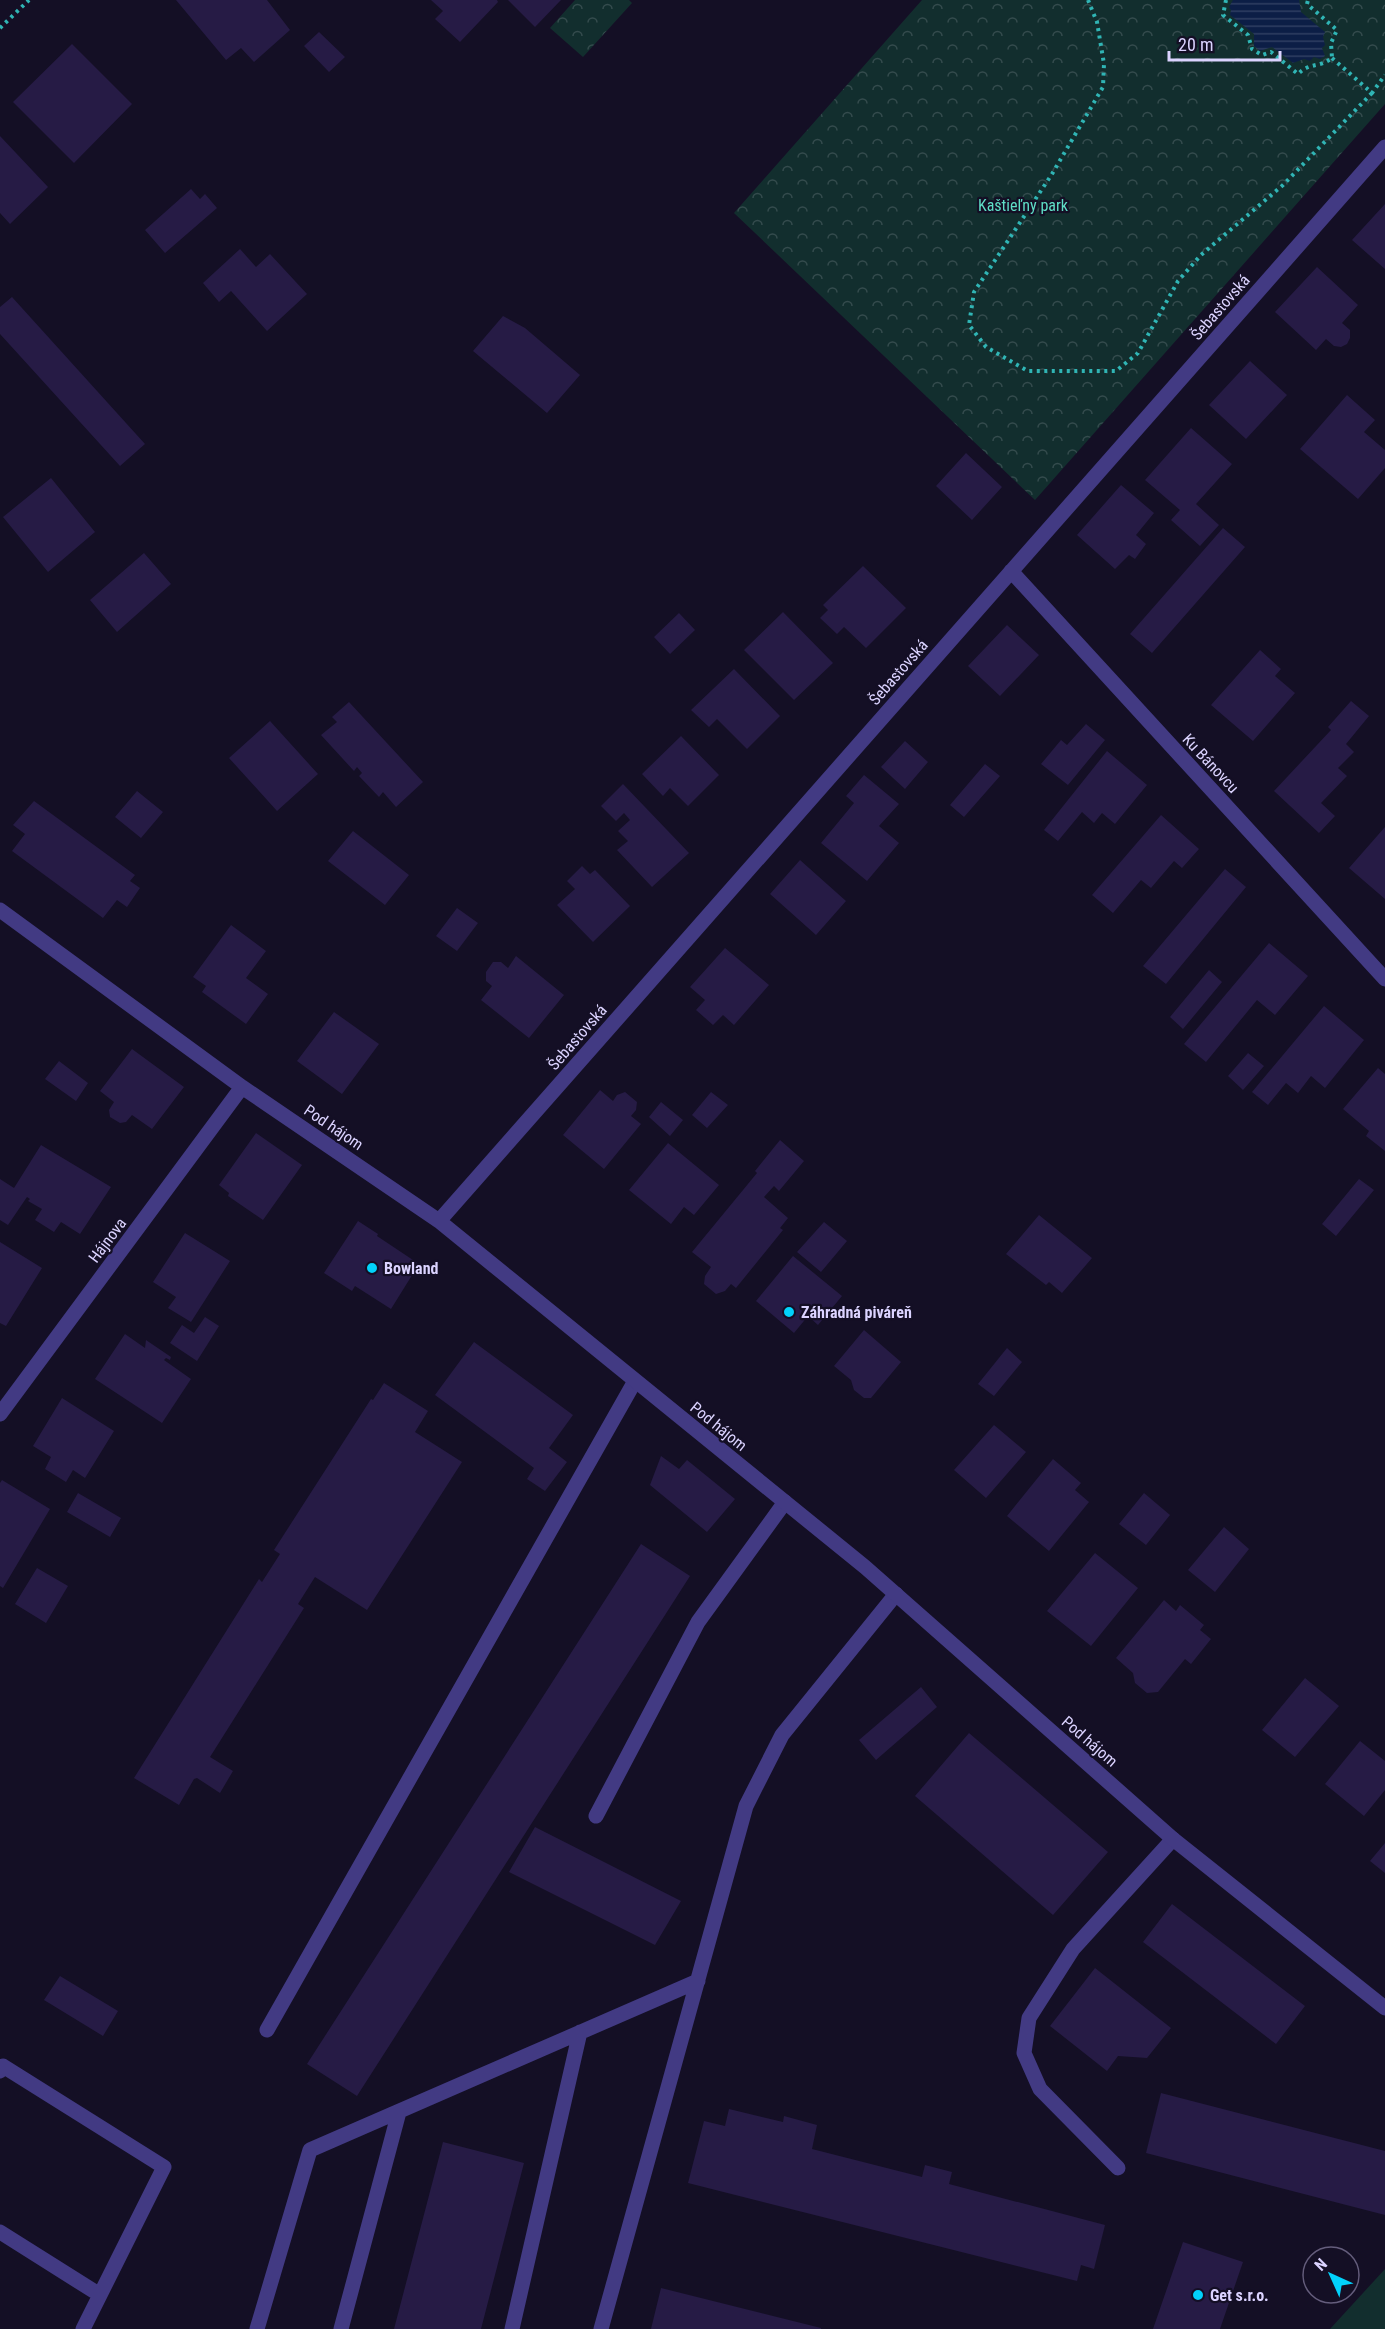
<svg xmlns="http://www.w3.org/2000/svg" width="1385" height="2329" font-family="'Roboto Condensed',sans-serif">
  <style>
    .forest { fill: url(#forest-crowns) }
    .pitch { fill: #122e2e }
    .water { fill: url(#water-rules) }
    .building { fill: #261b45 }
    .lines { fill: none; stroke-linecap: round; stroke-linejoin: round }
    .path { stroke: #30b5b5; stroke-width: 4; stroke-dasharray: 3 4.5; stroke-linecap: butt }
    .service { stroke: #423a83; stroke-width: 15 }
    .minor { stroke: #423a83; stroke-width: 15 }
    .poi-dot { fill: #02d2fb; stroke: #140f25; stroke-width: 2 }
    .labels { text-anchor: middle; stroke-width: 4.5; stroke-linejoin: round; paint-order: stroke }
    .park-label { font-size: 16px; fill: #5fdfc7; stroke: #140f25 }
    .street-label { font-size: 16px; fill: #dbd3ff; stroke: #140f25 }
    .poi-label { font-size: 16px; font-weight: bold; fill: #dbd3ff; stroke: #140f25; text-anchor: start }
  </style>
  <defs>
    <pattern id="forest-crowns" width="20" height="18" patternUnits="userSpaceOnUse" patternTransform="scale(1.5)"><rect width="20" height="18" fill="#122e2e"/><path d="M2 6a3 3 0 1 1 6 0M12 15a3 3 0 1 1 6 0" fill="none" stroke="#344b4d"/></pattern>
    <pattern id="water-rules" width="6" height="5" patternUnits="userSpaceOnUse" patternTransform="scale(1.5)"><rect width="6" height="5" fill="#0c1e46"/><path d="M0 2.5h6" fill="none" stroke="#2f3e62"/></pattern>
  </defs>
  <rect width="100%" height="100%" fill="#140f25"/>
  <!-- forest -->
  <path class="forest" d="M575,0H629L632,3L583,57L550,28Z
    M922,0H1385V104L1035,500L734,213Z"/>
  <!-- pitch -->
  <path class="pitch" d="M1385,2269V2329H1330Z"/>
  <!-- water -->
  <path class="water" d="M1233,0H1299L1301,12L1325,32L1323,37L1325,45L1322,48L1325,56L1320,59L1314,57L1310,61L1304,59L1293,63L1272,47L1260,51L1254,46V34L1230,15L1231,10L1229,7Z"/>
  <!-- building -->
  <path class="building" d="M176,0H267L290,30L254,62L241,48L226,60Z
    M431,0H497L498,2L460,42L435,19L443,11Z
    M508,0H561L535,27Z
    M319,32L345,57L329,72L304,46Z
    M72,44L132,104L74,163L13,102Z
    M0,136L48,187L10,224L0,213Z
    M191,189L200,199L205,194L217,208L165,253L145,230Z
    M1385,204V269L1352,240Z
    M240,249L256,267L270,254L307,294L267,331L231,291L219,302L203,283Z
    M1317,267L1358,305L1342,323L1350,330V338L1347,344L1341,347L1334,346L1326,339L1316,350L1275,312Z
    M12,297L145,444L120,466L0,334V307Z
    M503,316L525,328L580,375L547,413L473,351Z
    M1250,361L1287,395L1246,439L1209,405Z
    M1347,395L1375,420L1364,432L1385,450V468L1358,499L1300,449Z
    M1191,428L1232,464L1196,504L1219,525L1200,546L1171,520L1180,510L1145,480Z
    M966,453L1002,487L972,520L936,486Z
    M51,478L95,532L48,572L3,517Z
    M1121,485L1154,513L1136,535L1146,544L1135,559L1129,555L1115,569L1077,535Z
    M1223,528L1245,547L1152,653L1130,634Z
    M144,553L171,584L117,632L90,600Z
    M863,566L906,608L866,648L844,627L837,634L820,618L828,610L823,605Z
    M783,612L833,663L794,700L744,650Z
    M679,613L695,630L670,654L654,637Z
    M1007,625L1039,655L1000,696L968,666Z
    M1260,650L1281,669L1275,676L1295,693L1253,741L1211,705Z
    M734,669L780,716L747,749L717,719L709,727L691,710Z
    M1351,701L1369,716L1346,744L1354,752L1338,768L1347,776L1321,803L1335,816L1319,833L1274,791L1331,730L1328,727Z
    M349,702L423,782L396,807L383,792L379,797L359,776L362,773L357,767L354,771L321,735L337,722L332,717Z
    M270,721L318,774L277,811L229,758Z
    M1086,724L1105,740L1068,785L1041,764L1061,740L1067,745Z
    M681,736L719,775L688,806L670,788L663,796L642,774Z
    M905,741L928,762L905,789L881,767Z
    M1107,751L1147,785L1115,824L1102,813L1094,823L1082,812L1058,841L1044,830Z
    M985,764L1000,776L964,817L950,805Z
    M864,775L899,804L879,826L899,843L867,881L821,843L854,803L846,796Z
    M623,784L689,853L652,887L617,850L628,841L618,831L630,820L624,813L616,821L601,806Z
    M137,791L163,812L141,838L115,817Z
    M34,801L135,875L130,881L140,888L127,907L117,900L103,918L12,851L25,834L13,825Z
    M1161,815L1199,849L1182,868L1174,861L1151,888L1141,880L1113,913L1092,895Z
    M1385,827V899L1349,868Z
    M353,831L409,875L385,905L328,861Z
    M800,860L846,901L816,935L770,894Z
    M582,866L590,874L595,870L630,906L593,942L557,905L575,889L567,881Z
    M1225,869L1246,887L1166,984L1143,966Z
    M457,908L478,923L457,951L436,936Z
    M231,925L266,951L246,978L268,994L246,1024L202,992L206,986L193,977Z
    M1269,943L1308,976L1275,1015L1257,1000L1206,1062L1184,1044Z
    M725,948L769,985L734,1025L723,1015L713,1025L696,1010L705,1000L690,987Z
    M516,956L564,995L529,1038L481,1000L492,986L486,981V972L493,962H501L508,968Z
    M1209,970L1222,982L1183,1029L1170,1017Z
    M1324,1006L1364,1040L1325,1088L1311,1076L1298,1093L1286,1083L1268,1105L1252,1092Z
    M334,1012L379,1044L342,1094L297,1061Z
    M132,1049L184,1087L152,1129L132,1115L126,1122L120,1123L110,1117L109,1110L114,1102L100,1091Z
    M1248,1053L1264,1066L1243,1090L1228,1076Z
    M59,1061L88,1083L76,1101L45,1079Z
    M1378,1068L1385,1074V1151L1366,1136L1369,1131L1343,1109Z
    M600,1090L613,1101L617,1095L625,1092L637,1102L636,1110L631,1116L641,1124L604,1169L563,1135Z
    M711,1092L728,1105L707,1128L692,1115Z
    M661,1102L683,1120L670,1136L649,1117Z
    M256,1133L302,1165L263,1220L228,1196L229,1193L219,1185Z
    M780,1140L804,1161L779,1191L774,1186L764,1197L788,1218L780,1228L783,1230L736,1288L731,1284L725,1291L716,1294L704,1284L705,1276L711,1267L692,1252L757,1173L755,1171Z
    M668,1143L719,1185L694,1215L684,1207L671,1224L629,1190Z
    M41,1145L111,1187L80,1234L61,1222L54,1232L35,1220L42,1209L28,1201L30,1199L27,1197L8,1225L0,1220V1179L14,1188Z
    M1359,1179L1374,1190L1336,1236L1322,1224Z
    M1039,1215L1092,1258L1062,1293L1049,1282L1046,1285L1006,1254Z
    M358,1221L378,1234L377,1236L419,1264L391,1309L355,1286L352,1291L324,1273Z
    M824,1222L847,1241L821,1272L797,1252Z
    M185,1233L230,1261L191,1322L168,1308L176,1297L153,1282Z
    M0,1242L42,1268L6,1326L0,1323Z
    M793,1256L842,1296L818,1325L808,1316L794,1333L756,1301Z
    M205,1317L219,1326L197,1361L170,1343L182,1325L194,1333Z
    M864,1330L901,1362L871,1398H864L854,1390L851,1380L834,1366Z
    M125,1334L145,1348L146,1340L171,1357L170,1360L166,1358L164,1360L191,1379L162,1423L95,1379Z
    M474,1342L573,1415L549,1448L567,1462L545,1491L527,1479L534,1468L435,1395Z
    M1007,1348L1022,1362L994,1396L978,1384Z
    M384,1383L428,1411L415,1432L462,1462L367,1610L315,1577L298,1604L304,1608L210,1757L233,1771L220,1793L197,1778L194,1779L179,1805L134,1778L259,1579L262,1582L280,1554L274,1550L371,1399L373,1400Z
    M62,1398L114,1431L85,1478L73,1470L66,1482L45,1469L51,1457L33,1446Z
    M994,1425L1026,1452L986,1498L954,1470Z
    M661,1456L679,1469L687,1460L735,1499L707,1532L650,1485Z
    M1053,1459L1081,1483L1075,1490L1089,1502L1049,1551L1007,1516Z
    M2,1480L50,1509L3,1588L0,1586V1483Z
    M78,1493L121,1518L110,1537L67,1512Z
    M1144,1493L1170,1515L1146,1545L1119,1524Z
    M1224,1527L1249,1549L1215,1592L1188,1570Z
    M641,1544L690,1576L357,2096L307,2064Z
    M1095,1553L1138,1588L1091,1646L1047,1611Z
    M37,1568L68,1586L46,1623L15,1604Z
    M1164,1600L1176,1611L1180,1605L1204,1625L1200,1630L1211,1639L1191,1664L1185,1659L1158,1692L1147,1693L1135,1683L1133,1673L1116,1658Z
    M1305,1678L1339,1706L1295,1757L1262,1730Z
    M921,1687L937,1707L876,1760L859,1740Z
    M969,1733L1108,1852L1053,1915L915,1796Z
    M1360,1741L1385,1761V1790L1364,1816L1325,1784Z
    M535,1827L681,1901L655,1945L509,1872Z
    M1385,1843V1873L1370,1861Z
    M1172,1904L1305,2006L1276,2044L1143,1942Z
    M1095,1968L1171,2028L1147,2058L1118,2056L1107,2071L1050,2026Z
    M60,1976L118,2011L103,2036L44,2000Z
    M1161,2093L1385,2151V2215L1146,2153Z
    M729,2109L783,2122L784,2116L817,2125L812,2149L922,2177L925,2165L952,2172L949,2184L1105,2225L1094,2269L1081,2265L1077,2281L688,2183L704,2121L725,2126Z
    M443,2142L524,2163L481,2329H394Z
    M1183,2242L1243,2262L1220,2329H1153Z
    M661,2288L821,2328V2329H651Z"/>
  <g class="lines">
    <!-- path -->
    <path class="path" d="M1088,0L1097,22L1104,64L1103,87L1052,174L974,292L969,325L986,347L1028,371H1116L1138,353L1178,281L1201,255L1283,185L1372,93
      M1226,0L1223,15L1248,35L1252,49L1262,55L1271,52L1298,74C1310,62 1319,68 1332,58L1331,43L1337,30L1307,4L1308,0
      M0,28L29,0
      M1332,58L1372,93L1385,75"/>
    <!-- service -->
    <path class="service" d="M596,1816L698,1622L785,1502
      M267,2030L635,1381
      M0,2071L3,2066L164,2167L83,2329
      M1118,2168L1040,2089L1024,2053L1029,2018L1073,1949L1173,1839
      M0,2232L100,2295
      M257,2329L310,2150L698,1981
      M341,2329L399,2112
      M512,2329L580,2032
      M601,2329L746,1806L782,1735L896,1594"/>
    <!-- minor -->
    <path class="minor" d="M1011,571L1385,979
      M0,910L242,1087L439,1221L865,1567L1173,1839L1385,2008
      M439,1221L1385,147
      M0,1414L242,1087"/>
  </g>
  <!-- markers -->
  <g class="poi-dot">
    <circle cx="372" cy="1268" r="6"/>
    <circle cx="789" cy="1312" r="6"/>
    <circle cx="1198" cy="2295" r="6"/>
  </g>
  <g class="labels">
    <!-- park labels -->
    <g class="park-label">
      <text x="1023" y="211">Kaštieľny park</text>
    </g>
    <!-- street labels -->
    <g class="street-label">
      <text transform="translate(1220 307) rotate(-49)" y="6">Šebastovská</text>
      <text transform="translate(898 672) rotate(-49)" y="6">Šebastovská</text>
      <text transform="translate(1211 763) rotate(47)" y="6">Ku Bánovcu</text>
      <text transform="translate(577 1037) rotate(-49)" y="6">Šebastovská</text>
      <text transform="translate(334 1127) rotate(34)" y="6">Pod hájom</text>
      <text transform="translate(107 1240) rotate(-53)" y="6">Hájnova</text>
      <text transform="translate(719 1426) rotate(39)" y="6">Pod hájom</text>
      <text transform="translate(1090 1741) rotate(41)" y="6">Pod hájom</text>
    </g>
    <!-- poi labels -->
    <g class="poi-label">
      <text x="384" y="1274">Bowland</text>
      <text x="801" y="1318">Záhradná piváreň</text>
      <text x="1210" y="2301">Get s.r.o.</text>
    </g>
  </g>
  <!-- north arrow -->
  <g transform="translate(1331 2275) rotate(315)"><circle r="28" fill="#140f25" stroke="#645d7c" stroke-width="1.5"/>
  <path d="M0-4.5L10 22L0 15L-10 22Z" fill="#02d2fb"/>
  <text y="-9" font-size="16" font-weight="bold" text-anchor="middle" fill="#dbd3ff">N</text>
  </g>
  <!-- scale -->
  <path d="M1169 51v9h111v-9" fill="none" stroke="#dbd3ff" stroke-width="3"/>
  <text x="1178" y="51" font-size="18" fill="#dbd3ff" stroke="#140f25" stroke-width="4.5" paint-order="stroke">20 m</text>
</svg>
